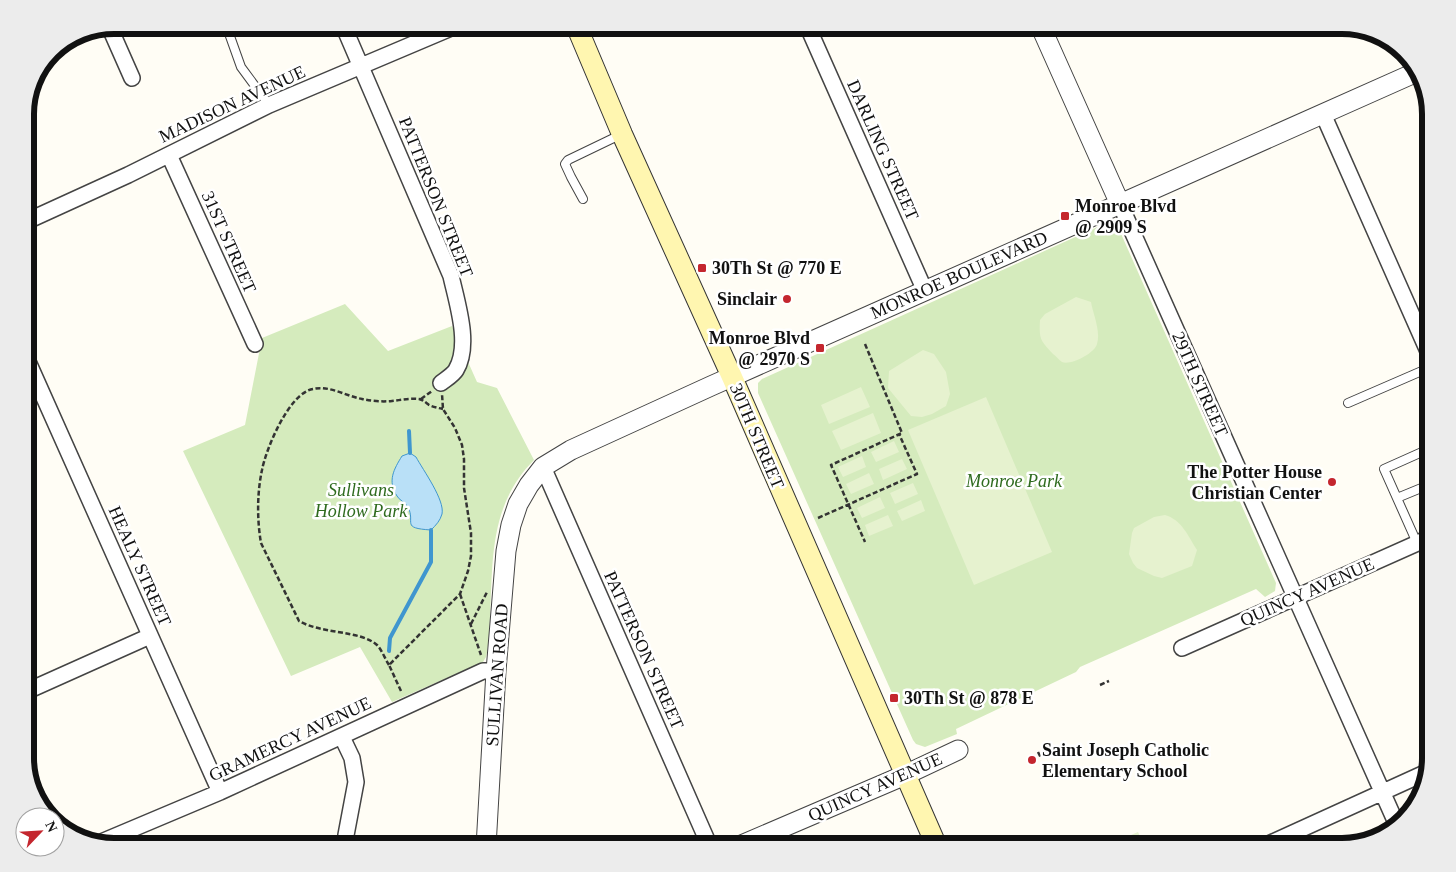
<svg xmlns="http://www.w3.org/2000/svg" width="1456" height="872" font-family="Georgia,serif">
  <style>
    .green { fill: #d5ebbd }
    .pitch { fill: #e6f2cf }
    .water { fill: #b9e0f7; stroke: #3f96cf }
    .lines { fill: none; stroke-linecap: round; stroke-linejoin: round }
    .stream { stroke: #3f96cf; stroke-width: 4 }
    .service-casing { stroke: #444; stroke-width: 10 }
    .minor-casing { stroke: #444; stroke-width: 18 }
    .tertiary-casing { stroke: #444; stroke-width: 21 }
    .secondary-casing { stroke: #333; stroke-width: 22 }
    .path { stroke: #333; stroke-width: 2.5; stroke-dasharray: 5 2.5; stroke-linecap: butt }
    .service { stroke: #fff; stroke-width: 8 }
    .minor { stroke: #fff; stroke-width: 15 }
    .tertiary { stroke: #fff; stroke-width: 19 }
    .secondary { stroke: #fff6b0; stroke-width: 20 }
    .poi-dot { fill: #c4262e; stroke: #fff; stroke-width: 2 }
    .labels { text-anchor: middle; stroke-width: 5; stroke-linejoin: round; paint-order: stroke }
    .street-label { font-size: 18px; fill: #111; stroke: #fff }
    .poi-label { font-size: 18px; font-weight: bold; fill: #111; stroke: #fff; text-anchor: start }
    .park-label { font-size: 18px; font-style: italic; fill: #2f6b1f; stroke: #fff }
    .rim { fill: none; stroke: #111; stroke-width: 6 }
  </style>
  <rect width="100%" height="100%" fill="#fffdf5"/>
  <!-- green -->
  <path class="green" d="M1110,222L1118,227L1276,583L1275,591L1265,597L1256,589L1080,667L1076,672L956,729L957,734L925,747L916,744L913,740L758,393V383L762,379L1104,224Z
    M345,304L388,351L452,326L477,382L497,388L534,460C489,505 493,560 490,619C489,632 489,645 486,657L483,662L392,702L360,647L291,676L183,451L245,425L262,338Z"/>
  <!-- pitch -->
  <path class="pitch" d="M1076,297L1091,302C1093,314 1101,331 1097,344C1095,353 1070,366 1062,362C1059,360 1056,356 1053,354C1040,340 1039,339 1040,320L1045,314Z
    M923,350L934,354L946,372L950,394L946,406L932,414L922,417L911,416L888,388L889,371Z
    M861,387L870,407L829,424L821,405Z
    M986,397L1052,552L974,585L908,430Z
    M873,413L881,433L841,450L832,431Z
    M894,441L899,452L876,462L871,452Z
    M862,456L866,467L843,477L838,467Z
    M902,459L907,469L883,480L879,469Z
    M869,473L874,484L851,494L846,484Z
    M913,483L918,494L895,504L890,493Z
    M880,497L885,508L862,518L857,508Z
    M921,500L925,511L902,521L897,511Z
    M888,515L893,526L869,536L865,525Z
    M1165,515C1182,520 1188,536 1197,550L1192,566L1162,578L1154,576L1137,568L1133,563L1129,554L1132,533L1134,528L1154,517Z
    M1138,832L1145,847H1103Z"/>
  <!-- water -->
  <path class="water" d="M410,453L416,457C423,470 445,500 442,514C440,521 436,525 431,530C400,528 416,523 408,507C405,502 399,500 397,496C387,481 394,469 402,456Z"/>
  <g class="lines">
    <!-- stream -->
    <path class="stream" d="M409,431L410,453
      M389,651L390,638L431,562V530"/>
    <!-- service casing -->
    <g class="service-casing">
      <path id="service" d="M226,25L241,67L269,105
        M583,199L571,177L565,164L568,160L622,134
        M1348,403L1431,367
        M1397,498L1431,484
        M1417,543L1384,469L1431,448"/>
    </g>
    <!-- minor casing -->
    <g class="minor-casing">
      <path id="minor" d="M343,25L451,276C457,303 471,345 456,370C453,375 446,379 441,383
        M807,25L925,291
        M109,26L132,78
        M1323,114L1431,358
        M169,155L255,344
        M1120,204L1397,825
        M25,222L128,175L269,105L458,25
        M25,355L220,792
        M543,467L710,847
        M1182,648L1431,537
        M25,692L150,636
        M342,737L352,758L356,782L346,835
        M99,843L220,792L483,671H496
        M1262,847L1427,772"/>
    </g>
    <!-- tertiary casing -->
    <g class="tertiary-casing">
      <path id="tertiary" d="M1040,25L1120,204
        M486,847L496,671L506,551L511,525L518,504L529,485L543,467L571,450L711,386L1419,71
        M737,847L905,775L958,750"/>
    </g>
    <!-- secondary casing -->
    <g class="secondary-casing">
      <path id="secondary" d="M576,25L622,134L732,377L937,847"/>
    </g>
    <!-- path -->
    <path class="path" d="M865,344L902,433L831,465L865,542
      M421,399L432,391
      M818,518L917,474L899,434
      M460,594L481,655
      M471,624L487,592
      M389,665C385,659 382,650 377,645C360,630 321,634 299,621L261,543C257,520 257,493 262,470C266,449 289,393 313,389C329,385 346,396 362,399C371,401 382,402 392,401C401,400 410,398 419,399C423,400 425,402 429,405C433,407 438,408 443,409
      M1100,685L1109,681
      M401,691L389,665L460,594L468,571L471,556V533L464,488V459L462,445L455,428L443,409L442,394
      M1038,752L1041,758"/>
    <!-- service -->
    <use href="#service" class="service"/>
    <!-- minor -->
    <use href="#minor" class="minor"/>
    <!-- tertiary -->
    <use href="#tertiary" class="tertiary"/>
    <!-- secondary -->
    <use href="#secondary" class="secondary"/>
  </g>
  <!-- markers -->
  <g class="poi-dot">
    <rect x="1060" y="211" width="10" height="10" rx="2.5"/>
    <rect x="697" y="263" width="10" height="10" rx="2.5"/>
    <circle cx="787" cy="299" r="5"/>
    <rect x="815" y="343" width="10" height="10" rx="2.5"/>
    <circle cx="1332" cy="482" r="5"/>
    <rect x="889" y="693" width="10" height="10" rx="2.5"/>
    <circle cx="1032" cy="760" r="5"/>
  </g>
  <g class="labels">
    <!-- street labels -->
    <g class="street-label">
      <text transform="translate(232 104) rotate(-25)" y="6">MADISON AVENUE</text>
      <text transform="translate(883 150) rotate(66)" y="6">DARLING STREET</text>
      <text transform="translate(436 197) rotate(68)" y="6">PATTERSON STREET</text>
      <text transform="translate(229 242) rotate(66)" y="6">31ST STREET</text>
      <text transform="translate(959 275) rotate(-24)" y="6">MONROE BOULEVARD</text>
      <text transform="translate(1200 384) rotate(66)" y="6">29TH STREET</text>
      <text transform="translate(757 436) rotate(67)" y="6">30TH STREET</text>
      <text transform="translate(140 566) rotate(66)" y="6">HEALY STREET</text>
      <text transform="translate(1307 592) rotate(-24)" y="6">QUINCY AVENUE</text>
      <text transform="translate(644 650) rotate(66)" y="6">PATTERSON STREET</text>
      <text transform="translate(497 675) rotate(-86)" y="6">SULLIVAN ROAD</text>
      <text transform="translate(290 739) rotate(-25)" y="6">GRAMERCY AVENUE</text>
      <text transform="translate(875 787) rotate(-24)" y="6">QUINCY AVENUE</text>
    </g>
    <!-- poi labels -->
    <g class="poi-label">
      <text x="1075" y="212">Monroe Blvd<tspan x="1075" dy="21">@ 2909 S</tspan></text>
      <text x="712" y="274">30Th St @ 770 E</text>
      <text x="777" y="305" text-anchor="end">Sinclair</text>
      <text x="810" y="344" text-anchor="end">Monroe Blvd<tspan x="810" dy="21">@ 2970 S</tspan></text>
      <text x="1322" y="478" text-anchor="end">The Potter House<tspan x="1322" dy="21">Christian Center</tspan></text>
      <text x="904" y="704">30Th St @ 878 E</text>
      <text x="1042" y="756">Saint Joseph Catholic<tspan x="1042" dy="21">Elementary School</tspan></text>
    </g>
    <!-- park labels -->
    <g class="park-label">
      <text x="1014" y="487">Monroe Park</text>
      <text x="361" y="496">Sullivans<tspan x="361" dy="21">Hollow Park</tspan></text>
    </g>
  </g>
  <!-- crop -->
  <path d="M0 0H1456V872H0ZM114 34H1342A80 80 0 0 1 1422 114V758A80 80 0 0 1 1342 838H114A80 80 0 0 1 34 758V114A80 80 0 0 1 114 34Z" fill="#ececec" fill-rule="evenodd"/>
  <path class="rim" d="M114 34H1342A80 80 0 0 1 1422 114V758A80 80 0 0 1 1342 838H114A80 80 0 0 1 34 758V114A80 80 0 0 1 114 34Z"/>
  <!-- north arrow -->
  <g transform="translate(40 832) rotate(65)"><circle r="24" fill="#ffffff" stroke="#a0a0a0"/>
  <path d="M0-4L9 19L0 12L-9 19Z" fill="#c4262e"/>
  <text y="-8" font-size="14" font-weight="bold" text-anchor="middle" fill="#111111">N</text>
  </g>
</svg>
